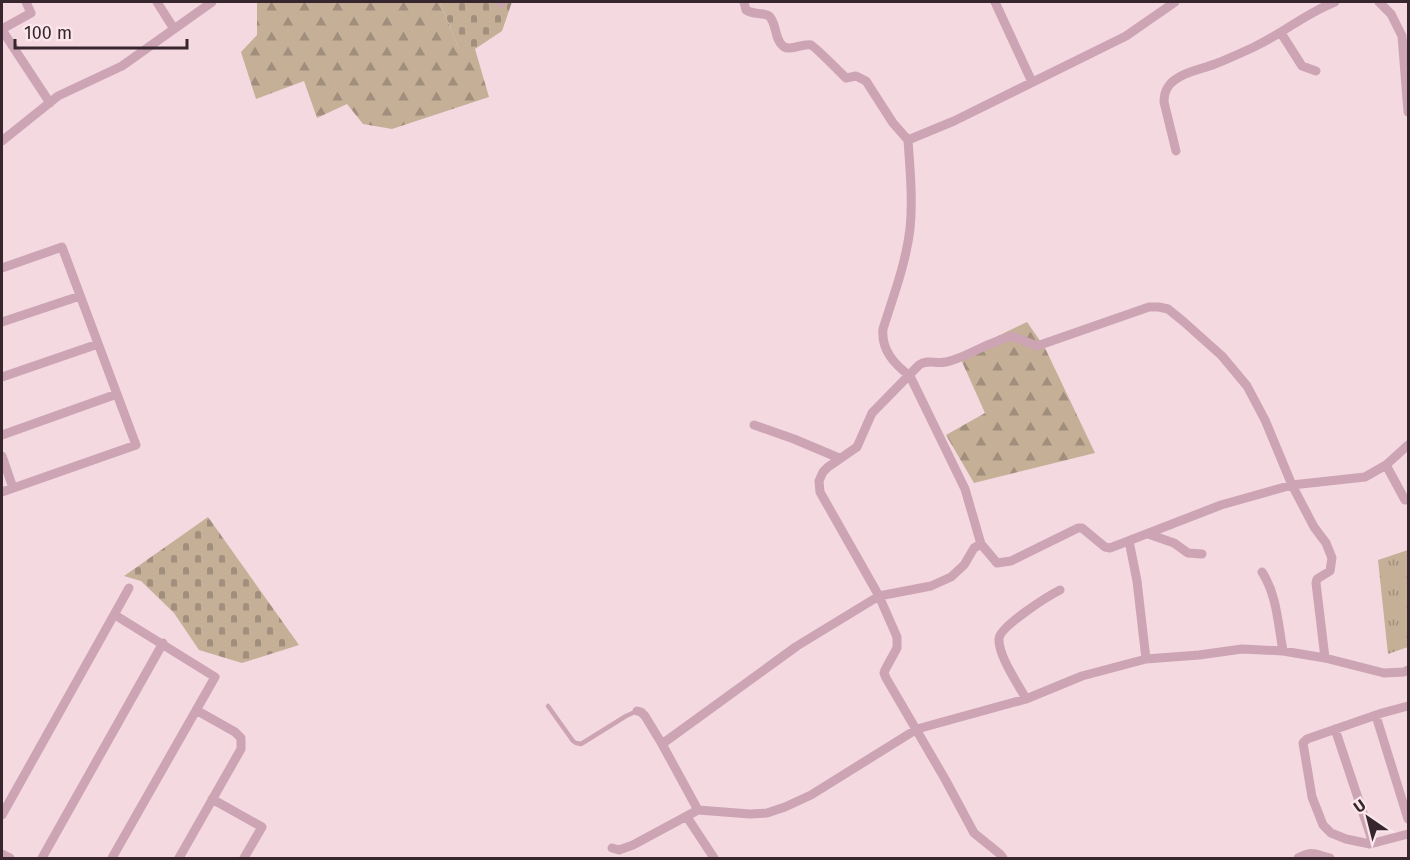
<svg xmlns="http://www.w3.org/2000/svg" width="1410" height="860" font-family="'Fira Sans',sans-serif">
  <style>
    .grass { fill: url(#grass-tufts) }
    .forest { fill: url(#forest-firs) }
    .cemetery { fill: url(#cemetery-stones) }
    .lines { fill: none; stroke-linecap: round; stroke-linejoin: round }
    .lane { stroke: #cda4b3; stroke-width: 4.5 }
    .street { stroke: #cda4b3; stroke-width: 9 }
  </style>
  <defs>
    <pattern id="grass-tufts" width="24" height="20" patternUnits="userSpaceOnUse" patternTransform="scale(1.5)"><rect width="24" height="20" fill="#c5af97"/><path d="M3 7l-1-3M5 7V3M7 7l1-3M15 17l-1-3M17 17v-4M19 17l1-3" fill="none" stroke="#a18e7c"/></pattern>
    <pattern id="forest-firs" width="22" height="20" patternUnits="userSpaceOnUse" patternTransform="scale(1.5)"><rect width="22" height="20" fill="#c5af97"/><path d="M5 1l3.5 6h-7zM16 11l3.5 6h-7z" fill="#a18e7c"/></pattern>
    <pattern id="cemetery-stones" width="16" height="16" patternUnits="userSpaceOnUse" patternTransform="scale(1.5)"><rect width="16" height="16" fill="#c5af97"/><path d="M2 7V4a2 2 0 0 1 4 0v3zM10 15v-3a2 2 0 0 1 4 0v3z" fill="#a18e7c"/></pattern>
  </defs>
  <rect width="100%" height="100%" fill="#f4d9e1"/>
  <!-- grass -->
  <path class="grass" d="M1408,550V647L1388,654L1378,560Z"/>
  <!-- forest -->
  <path class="forest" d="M257,2H440L459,49H475L489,97L392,129L363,124L347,104L317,118L304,81L256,99L241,52L257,35Z
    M1027,322L1045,348L1095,453L974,483L946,435L985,413L959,355Z"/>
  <!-- cemetery -->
  <path class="cemetery" d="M440,2H512L502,31L475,49H459Z
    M208,517L299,645L242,663L199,650L174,613L141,581L124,576Z"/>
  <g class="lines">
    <!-- lane -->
    <path class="lane" d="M548,706L573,741L576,743L581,744L626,716L637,711"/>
    <!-- street -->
    <path class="street" d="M157,2L174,29
      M501,2V3
      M744,2L746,10C753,15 763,12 769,16C777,23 774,39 783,46C790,52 802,43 811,45C814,46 841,73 846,78L856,76L866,81L893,123L908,140
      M995,2L1032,82
      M1175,2L1126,36L954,121L908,140C910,169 913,200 910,229C906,263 893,297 883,329C881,350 894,364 910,376L965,489L981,544L997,563L1011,561L1078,528H1082L1105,547L1110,548L1221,505L1292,485L1365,477L1386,465L1408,445
      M1379,2L1391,14L1402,36L1408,112
      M2,29L31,13L26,2
      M2,30L50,103
      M1281,33L1302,66L1316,71
      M2,141L58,96L122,66L212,2
      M1176,151L1164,102C1164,92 1167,85 1176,79C1187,71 1202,69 1215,64C1228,59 1241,53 1254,47C1282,34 1306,13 1335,2
      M2,268L62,247L136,445L2,492
      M2,322L80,296
      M2,377L98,344
      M754,425L794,439L839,458
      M2,435L117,394
      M2,456L13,488
      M1386,465L1405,500
      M1148,534L1174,543L1188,553L1202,554
      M1129,541L1137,581L1146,659
      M1262,572C1277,595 1278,624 1283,651
      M1026,699C1018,684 998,655 999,639C999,627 1048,596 1060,590
      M1408,706L1382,713L1307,739L1303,743L1312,797L1323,825L1331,833L1346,839L1370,844L1408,834
      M637,711L641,712L645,716L662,744L698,810
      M1376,716L1408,819
      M1335,729L1373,843
      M662,744L797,646L879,596L931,586L951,577L964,565L974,548L981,544
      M212,799L262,827L244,858
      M2,815L129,588
      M687,817L714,858
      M612,848L619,850L633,845L698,810L750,814L767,813L785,807L811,795L917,729L1026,699L1082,676L1146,659L1199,655L1242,649L1283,651L1325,658L1384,673L1404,672L1408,670
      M2,854L10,858
      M42,858L163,643
      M112,858L215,677L115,615
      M179,858L241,749V738L235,732L196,710
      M1003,858L1000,854L974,833L945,779L886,678L884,673L885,670L897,648V637L879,596L820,492L819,481L823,472L828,467L857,447L872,413L919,365C928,359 935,364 946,362C957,360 970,353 981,348C991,343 1001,340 1012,336L1037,346L1149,307H1159L1168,309L1184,322L1222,356L1247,386L1265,420L1292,485L1314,527L1326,543L1332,558L1330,571L1317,579L1316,583L1325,658
      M1298,858C1313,850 1314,854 1330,858"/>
  </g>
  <!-- border -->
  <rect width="1410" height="860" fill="none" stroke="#38262f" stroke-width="6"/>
  <!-- north arrow -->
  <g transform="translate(1368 818) rotate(325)" stroke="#fbe6ec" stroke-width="4.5" paint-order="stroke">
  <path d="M0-4.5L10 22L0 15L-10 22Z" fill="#38262f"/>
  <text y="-9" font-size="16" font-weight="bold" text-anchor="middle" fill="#38262f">U</text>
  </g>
  <!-- scale -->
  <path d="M15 39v9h172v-9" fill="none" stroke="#38262f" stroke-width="3"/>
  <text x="24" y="39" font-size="18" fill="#38262f" stroke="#fbe6ec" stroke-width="4.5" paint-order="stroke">100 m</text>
</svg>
